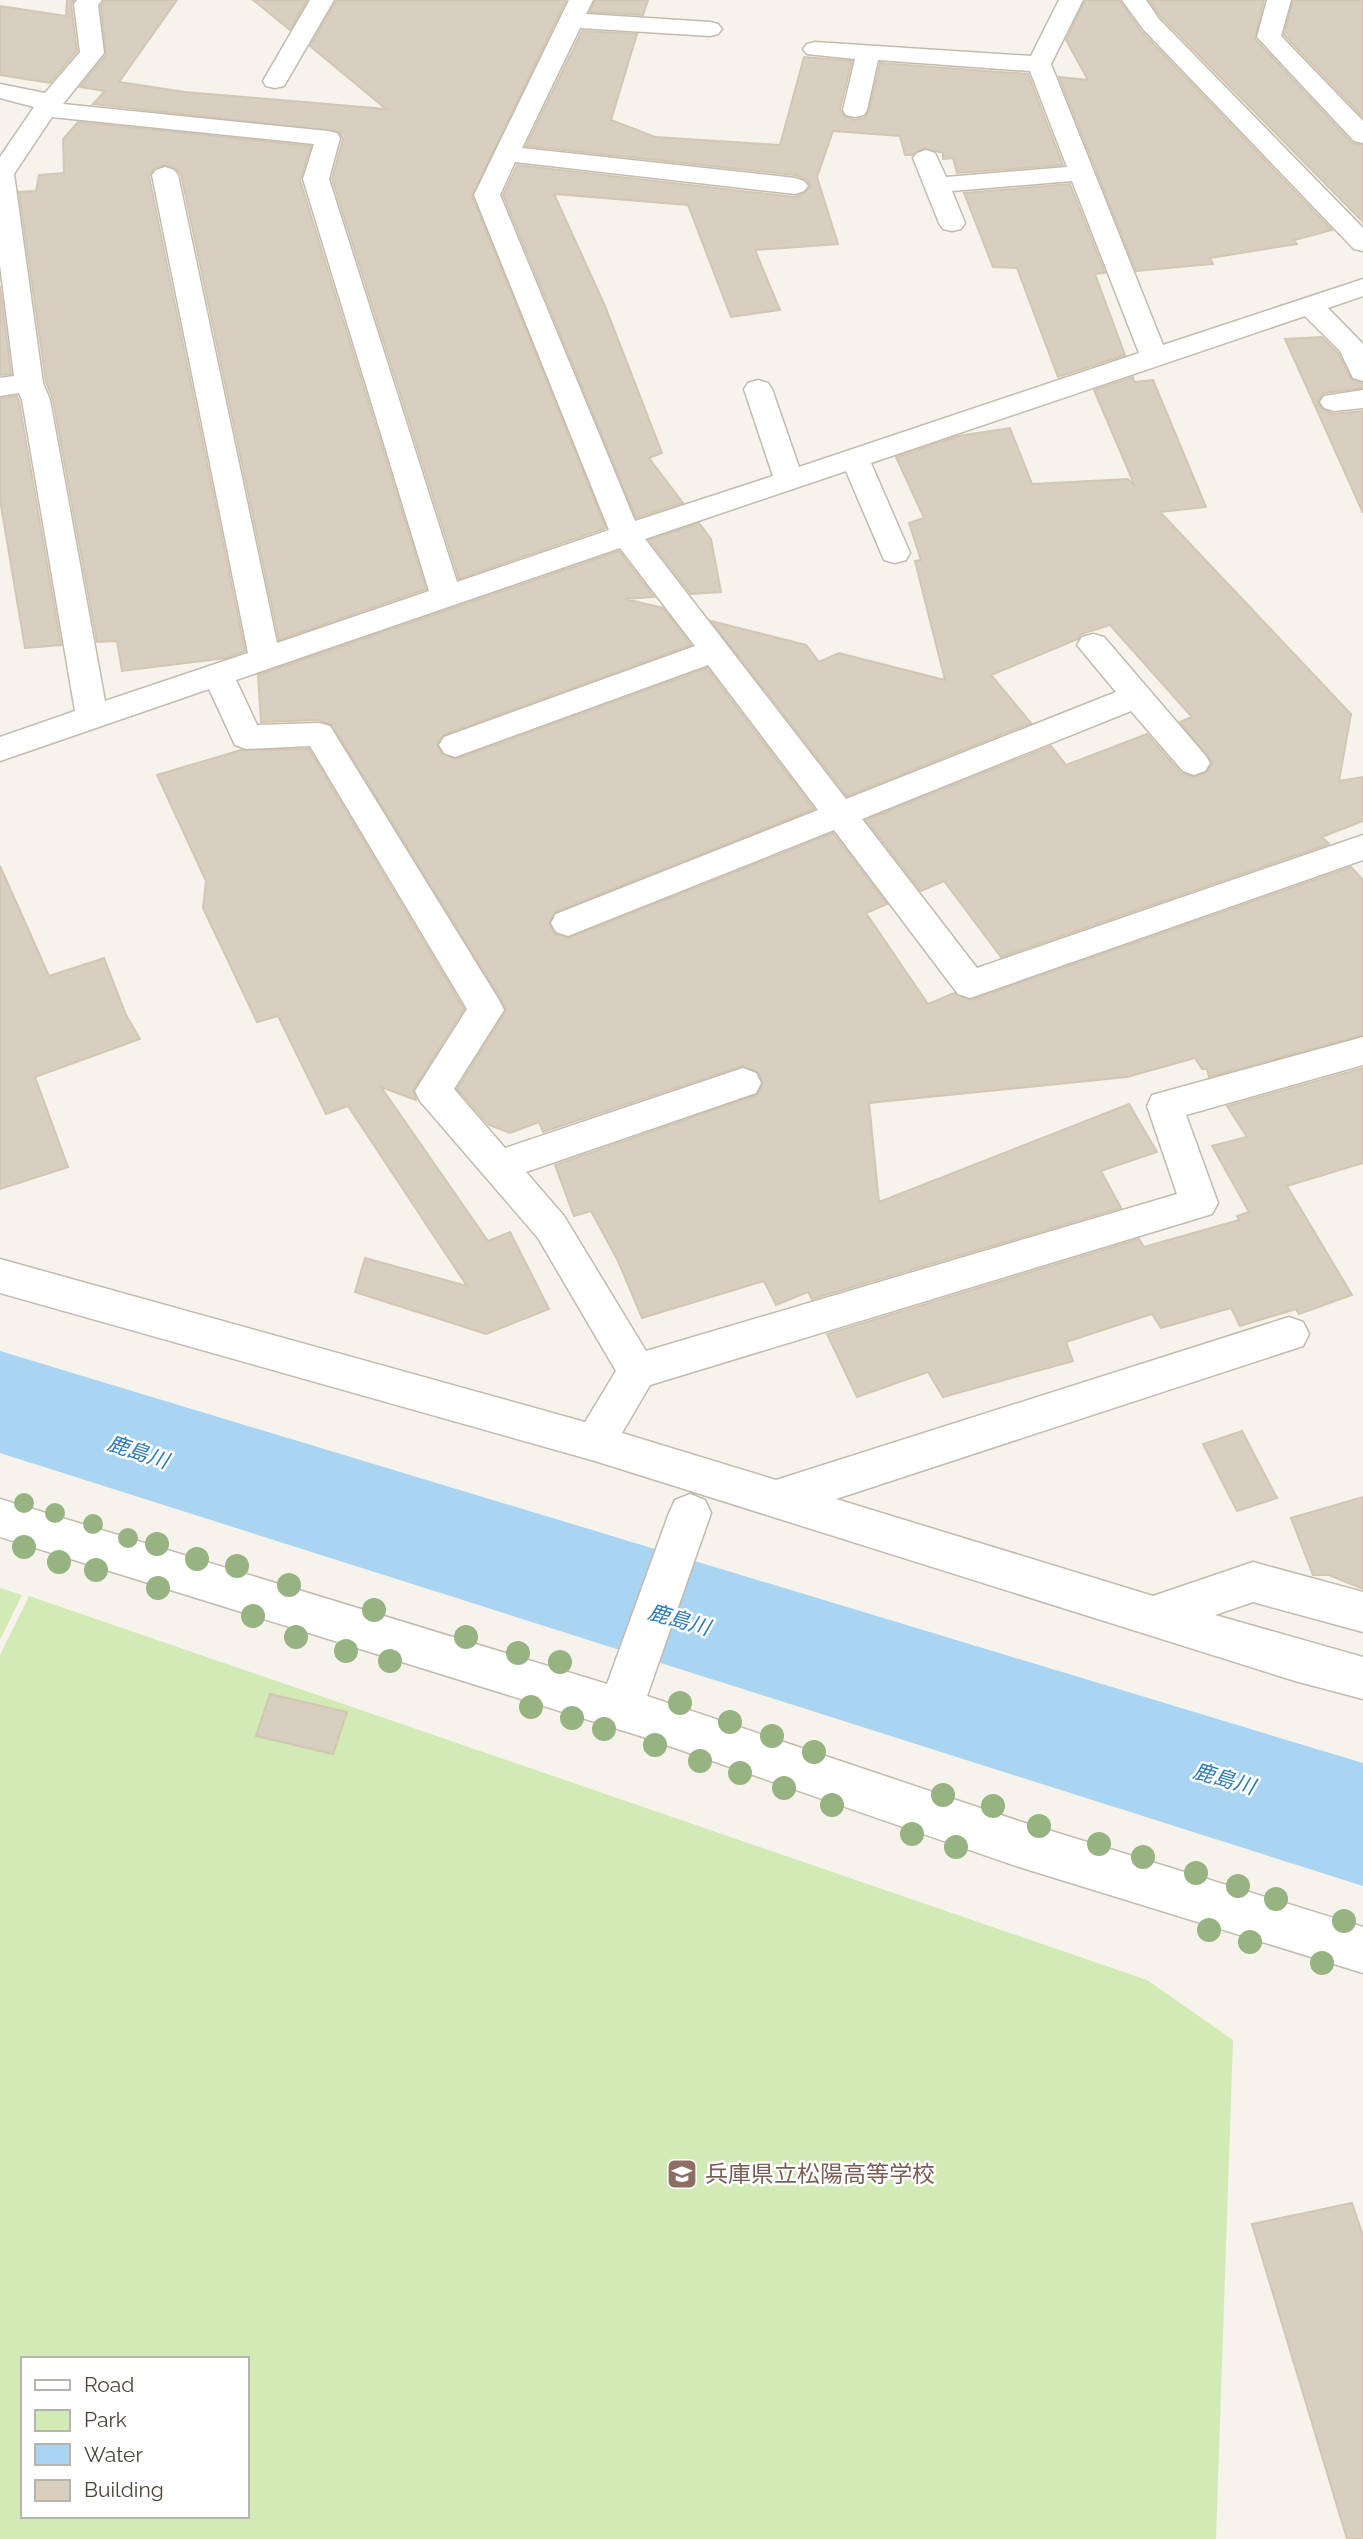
<svg xmlns="http://www.w3.org/2000/svg" width="1363" height="2539" font-family="Raleway,'Noto Sans JP',sans-serif">
  <style>
    .green { fill: #d2eab5; fill-rule: evenodd }
    .water { fill: #a9d4f2 }
    .building { fill: #d8cfc1; stroke: #d3c7b4; stroke-width: 2 }
    .lines { fill: none; stroke-linecap: round; stroke-linejoin: round }
    .street-casing { stroke: #c2bbae; stroke-width: 3 }
    .street { fill: #fff; fill-rule: evenodd }
    .tree { fill: #97b381 }
    .labels { text-anchor: middle; stroke-width: 5; stroke-linejoin: round; paint-order: stroke }
    .water-label { font-size: 21px; font-style: italic; fill: #2e7ab2; stroke: #fff }
    .near-education-label { font-size: 23px; fill: #785e54; stroke: #fff; text-anchor: start }
  </style>
  <rect width="100%" height="100%" fill="#f6f3ec"/>
  <!-- green -->
  <path class="green" d="M0,1588L22,1595L0,1640Z
    M29,1596L1147,1980L1233,2040L1216,2539H0V1655ZM23,2359H247V2516H23Z"/>
  <!-- water -->
  <path class="water" d="M0,1351L1363,1763V1886L0,1453Z"/>
  <!-- building -->
  <path class="building" d="M67,0H74L71,4L77,51L50,83L0,75V6L66,16Z
    M105,0H177L119,82L185,92L386,109L310,46L337,0H566L472,196L606,528L459,579L332,179L343,139L339,132L93,104L105,91L80,87L106,55L101,6Z
    M253,0H307L290,30Z
    M595,0H648L643,15L590,12Z
    M1085,0H1119L1141,31L1332,230L1294,240L1297,244L1210,258L1213,264L1136,271L1059,77L1088,80L1066,40Z
    M1149,0H1264L1255,39L1352,143L1363,145V222L1161,17Z
    M1293,0H1363V117L1284,35Z
    M582,31L637,34L611,120L655,137L780,145L804,57L852,61L840,109L844,116L854,120L865,118L869,111L880,63L1028,74L1063,165L957,173L953,158L943,159V153L936,151L925,148L912,155H905L900,136L833,131L817,177L838,244L755,250L780,310L731,317L688,205L554,194L605,306L662,453L649,458L683,503L636,518L503,195L517,165L795,197L805,193L811,186L806,179L795,175L526,146Z
    M78,122L311,146L300,180L426,589L279,640L181,174L175,168L164,165L154,168L149,176L245,651L226,658L122,671L117,641L97,642L53,400L46,382L19,192L36,191L39,175L64,173L63,139Z
    M1070,184L1105,273L1095,274L1125,355L1058,377L1017,268L993,267L964,193Z
    M0,286L11,374L0,375Z
    M1322,337L1338,353L1351,379L1363,383V388L1324,393L1318,401L1322,409L1333,414L1363,411V513L1285,339Z
    M1133,377L1134,382L1153,380L1206,507L1160,512L1351,714L1339,781L1363,777V821L1322,837L1329,844L1001,957L944,881L921,891L866,820L1051,746L1066,765L1147,734L1181,773L1195,777L1207,772L1212,762L1180,722L1192,717L1110,625L1081,634L1078,639L991,675L1031,723L847,796L711,621L806,645L819,662L839,653L945,680L915,561L921,560L909,523L924,518L896,457L958,436L1010,428L1032,484L1128,479L1135,486L1094,390Z
    M17,396L19,401L61,645L25,648L0,500V398Z
    M699,523L711,539L721,592L691,594L649,540Z
    M619,551L654,597L625,599L663,608L691,645L443,735L437,744L442,754L456,759L707,668L814,809L555,912L549,924L555,934L569,938L833,833L887,904L866,913L928,1004L954,993L971,1000L1351,867L1363,880V1035L1209,1077L1207,1069H1202L1195,1058L1127,1077L869,1103L879,1202L1129,1104L1157,1152L1101,1171L1121,1208L812,1299L808,1292L776,1305L764,1281L642,1318L618,1261L591,1211L574,1216L555,1165L757,1095L763,1084L758,1072L742,1066L543,1132L539,1122L510,1133L489,1125L457,1089L506,1011L501,999L332,725L319,720L261,722L258,675Z
    M309,749L464,1009L413,1090L416,1100L381,1087L488,1241L510,1232L549,1309L486,1334L355,1292L365,1258L467,1286L348,1106L326,1114L278,1016L257,1022L203,908L206,881L157,775L241,750Z
    M0,866L49,976L104,958L126,1015L140,1039L35,1077L68,1167L0,1189Z
    M1363,1068V1163L1287,1186L1352,1295L1299,1314L1296,1309L1240,1326L1231,1308L1161,1328L1152,1314L1066,1342L1073,1361L943,1397L928,1372L857,1397L827,1334L1139,1239L1144,1247L1239,1220L1237,1216L1249,1212L1212,1146L1247,1137L1227,1106Z
    M1242,1431L1277,1498L1237,1511L1203,1444Z
    M1363,1497V1589L1329,1575H1313L1291,1518Z
    M270,1694L347,1712L333,1754L256,1736Z
    M1352,2203L1363,2236V2539H1347L1252,2224Z"/>
  <g class="lines">
    <!-- street casing -->
    <g class="street-casing">
      <path id="street" d="M77,0H102L98,5L104,53L63,104L328,131L337,133L340,138L329,179L457,582L609,530L474,195L569,0H593L586,14L710,22L718,24L722,29L718,34L710,36L580,28L522,148L795,178L804,181L808,186L804,191L795,194L515,162L500,195L635,521L773,476L744,389L748,383L758,380L768,383L772,389L799,467L1139,353L1072,181L952,191L965,223L961,229L952,231L943,229L939,223L913,158L917,153L926,150L935,153L946,177L1067,167L1030,71L878,60L867,110L864,115L855,117L846,115L843,110L855,59L807,54L803,49L807,44L815,42L1031,56L1059,0H1083L1051,64L1163,345L1363,279V296L1328,308L1363,344V381L1353,378L1340,351L1305,316L871,463L910,553L906,560L895,563L884,560L846,471L645,539L846,799L1116,692L1077,645L1082,637L1093,634L1104,637L1205,755L1210,763L1205,771L1194,775L1183,771L1131,711L862,819L977,968L1363,835V860L970,998L958,994L834,830L568,936L556,932L551,923L556,914L818,810L708,665L455,757L444,753L439,745L444,737L695,646L620,548L236,680L257,725L319,723L330,726L499,1000L504,1010L454,1089L505,1148L743,1068L756,1073L761,1083L756,1093L526,1172L564,1216L646,1351L1177,1194L1147,1106L1152,1095L1363,1037V1065L1186,1115L1218,1203L1212,1214L650,1385L622,1433L776,1480L1289,1317L1303,1322L1309,1334L1303,1346L836,1499L1153,1596L1253,1562L1363,1592V1632L1253,1602L1215,1615L1363,1657V1699L1295,1681L595,1461L0,1293V1259L585,1422L616,1371L538,1238L420,1101L415,1091L467,1009L310,746L246,749L235,745L209,689L0,761V737L75,711L22,400L19,393L0,396V378L14,376L0,265V157L34,107L0,98V84L45,93L80,52L74,4ZM52,117L314,144L303,179L429,591L277,643L178,175L174,170L165,167L156,170L152,175L248,653L105,701L50,400L43,383L14,174Z
        M310,0H334L284,86L275,88L266,86L263,81Z
        M1122,0H1146L1159,19L1363,228V251L1354,249L1143,29Z
        M1267,0H1291L1281,36L1363,121V143L1354,141L1257,37Z
        M1363,390V408L1334,411L1324,408L1320,402L1324,396Z
        M690,1494L705,1500L711,1513L647,1696L1019,1821L1363,1927V1973L1019,1867L640,1736L0,1537V1499L607,1684L669,1513L675,1500Z"/>
    </g>
    <!-- street -->
    <use href="#street" class="street"/>
  </g>
  <!-- trees -->
  <g class="tree">
    <circle cx="24" cy="1503" r="10"/>
    <circle cx="55" cy="1513" r="10"/>
    <circle cx="93" cy="1524" r="10"/>
    <circle cx="128" cy="1538" r="10"/>
    <circle cx="157" cy="1544" r="12"/>
    <circle cx="24" cy="1547" r="12"/>
    <circle cx="197" cy="1559" r="12"/>
    <circle cx="59" cy="1562" r="12"/>
    <circle cx="237" cy="1566" r="12"/>
    <circle cx="96" cy="1570" r="12"/>
    <circle cx="289" cy="1585" r="12"/>
    <circle cx="158" cy="1588" r="12"/>
    <circle cx="374" cy="1610" r="12"/>
    <circle cx="253" cy="1616" r="12"/>
    <circle cx="296" cy="1637" r="12"/>
    <circle cx="466" cy="1637" r="12"/>
    <circle cx="346" cy="1651" r="12"/>
    <circle cx="518" cy="1653" r="12"/>
    <circle cx="390" cy="1661" r="12"/>
    <circle cx="560" cy="1662" r="12"/>
    <circle cx="680" cy="1703" r="12"/>
    <circle cx="531" cy="1707" r="12"/>
    <circle cx="572" cy="1718" r="12"/>
    <circle cx="730" cy="1722" r="12"/>
    <circle cx="604" cy="1729" r="12"/>
    <circle cx="772" cy="1736" r="12"/>
    <circle cx="655" cy="1745" r="12"/>
    <circle cx="814" cy="1752" r="12"/>
    <circle cx="700" cy="1761" r="12"/>
    <circle cx="740" cy="1773" r="12"/>
    <circle cx="784" cy="1788" r="12"/>
    <circle cx="943" cy="1795" r="12"/>
    <circle cx="832" cy="1805" r="12"/>
    <circle cx="993" cy="1806" r="12"/>
    <circle cx="1039" cy="1826" r="12"/>
    <circle cx="912" cy="1834" r="12"/>
    <circle cx="1099" cy="1844" r="12"/>
    <circle cx="956" cy="1847" r="12"/>
    <circle cx="1143" cy="1857" r="12"/>
    <circle cx="1196" cy="1873" r="12"/>
    <circle cx="1238" cy="1886" r="12"/>
    <circle cx="1276" cy="1899" r="12"/>
    <circle cx="1344" cy="1921" r="12"/>
    <circle cx="1209" cy="1930" r="12"/>
    <circle cx="1250" cy="1942" r="12"/>
    <circle cx="1322" cy="1963" r="12"/>
  </g>
  <!-- icons -->
  <defs>
    <g id="school-square" transform="scale(1.575)"><rect x="-9" y="-9" width="18" height="18" rx="4" fill="#8d6e63" stroke="#fff"/><path d="M0-5L7-2L0 1L-7-2ZM-4 1L0 2.5L4 1V4Q0 6-4 4Z" fill="#fff"/></g>
  </defs>
  <g fill-rule="evenodd">
    <use href="#school-square" x="682" y="2174"/>
  </g>
  <g class="labels">
    <!-- water labels -->
    <g class="water-label">
      <text transform="translate(138 1452) rotate(18)" y="7">鹿島川</text>
      <text transform="translate(679 1620) rotate(16)" y="7">鹿島川</text>
      <text transform="translate(1224 1779) rotate(16)" y="7">鹿島川</text>
    </g>
    <!-- near-education labels -->
    <g class="near-education-label">
      <text x="705" y="2182">兵庫県立松陽高等学校</text>
    </g>
  </g>
  <!-- legend -->
  <rect x="21" y="2357" width="228" height="161" fill="#ffffff" stroke="#b7b4b0" stroke-width="2"/>
  <rect x="35" y="2380" width="35" height="10" fill="#ffffff" stroke="#b7b4b0" stroke-width="2"/>
  <text x="84" y="2392" font-size="21" fill="#4b4439">Road</text>
  <rect x="35" y="2410" width="35" height="21" fill="#d2eab5" stroke="#b7b4b0" stroke-width="2"/>
  <text x="84" y="2427" font-size="21" fill="#4b4439">Park</text>
  <rect x="35" y="2444" width="35" height="21" fill="#a9d4f2" stroke="#b7b4b0" stroke-width="2"/>
  <text x="84" y="2462" font-size="21" fill="#4b4439">Water</text>
  <rect x="35" y="2480" width="35" height="21" fill="#d8cfc1" stroke="#b7b4b0" stroke-width="2"/>
  <text x="84" y="2497" font-size="21" fill="#4b4439">Building</text>
</svg>
